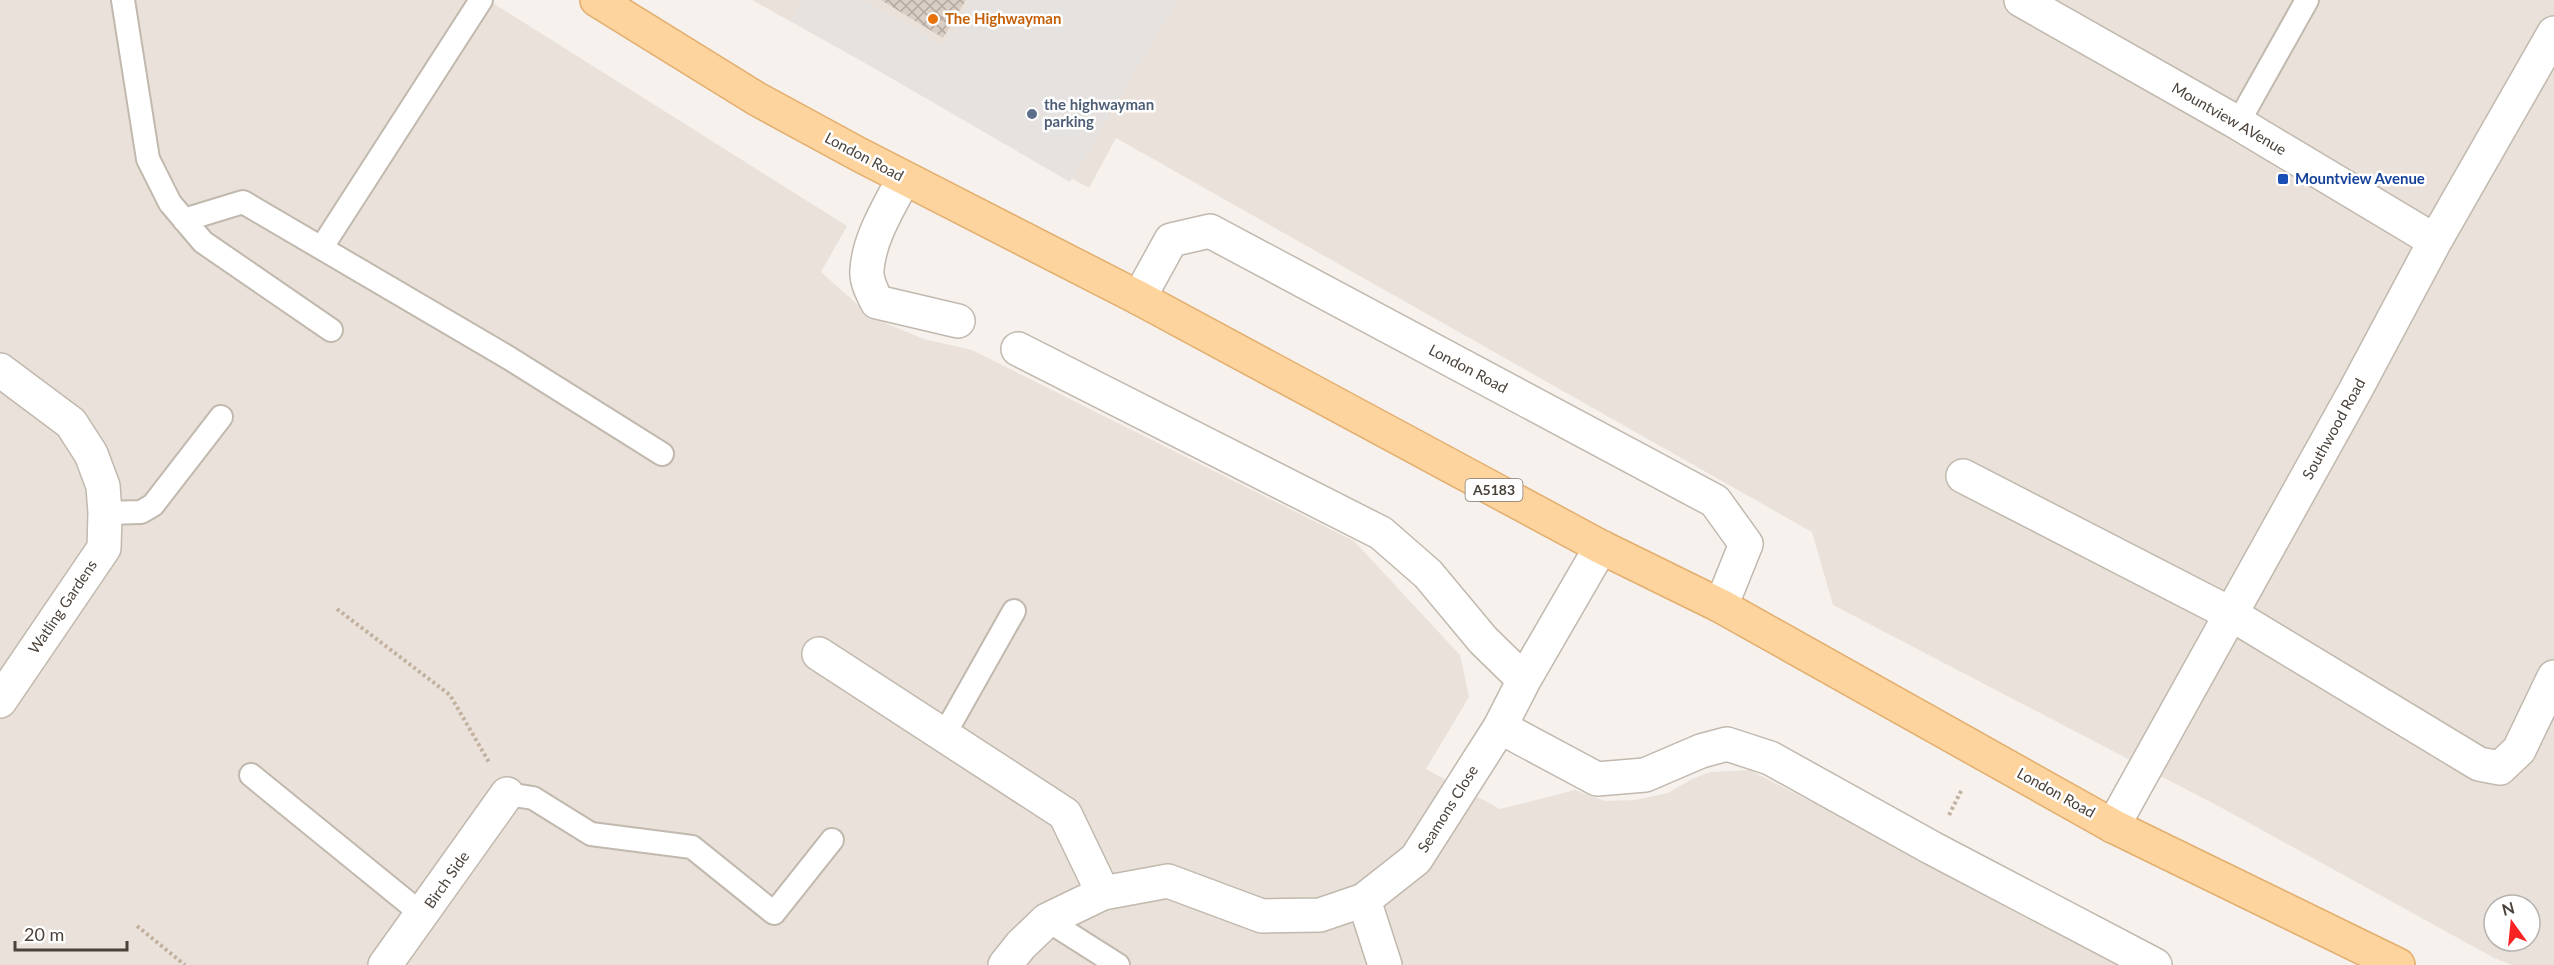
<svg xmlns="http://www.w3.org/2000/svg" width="2554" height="965" font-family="Lato,sans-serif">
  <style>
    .residential { fill: #eae2da; fill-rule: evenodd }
    .parking { fill: #e5e2e0 }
    .building { fill: url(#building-cross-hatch) }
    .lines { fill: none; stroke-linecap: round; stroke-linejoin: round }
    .service-casing { stroke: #c1b8ae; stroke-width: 26 }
    .minor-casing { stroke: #c1b8ae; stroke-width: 36 }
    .primary-casing { stroke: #e3ae6d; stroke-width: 36 }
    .path { stroke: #c3b1a0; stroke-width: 4; stroke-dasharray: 3 3; stroke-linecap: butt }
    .service { stroke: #fff; stroke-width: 22 }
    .minor { stroke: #fff; stroke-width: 33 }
    .primary { stroke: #fdd49e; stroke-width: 33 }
    .food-dot { fill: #e8710a; stroke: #fff; stroke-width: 2 }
    .service-dot { fill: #5c6f8a; stroke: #fff; stroke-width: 2 }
    .transit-dot { fill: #1a4fb4; stroke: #fff; stroke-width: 2 }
    .labels { text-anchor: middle; stroke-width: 5; stroke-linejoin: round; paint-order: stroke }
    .shield { fill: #fff; stroke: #807a74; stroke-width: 1.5 }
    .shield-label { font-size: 14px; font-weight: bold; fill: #4a4139 }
    .food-label { font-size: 15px; font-weight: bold; fill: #c56008; stroke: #fff; text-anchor: start }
    .service-label { font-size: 15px; font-weight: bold; fill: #4e5e75; stroke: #fff; text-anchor: start }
    .street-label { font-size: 15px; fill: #4a4139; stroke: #fff }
    .transit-label { font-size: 15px; font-weight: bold; fill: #164399; stroke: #fff; text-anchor: start }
  </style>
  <defs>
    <pattern id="building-cross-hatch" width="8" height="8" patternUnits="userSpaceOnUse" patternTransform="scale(1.5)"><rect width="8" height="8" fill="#dacec4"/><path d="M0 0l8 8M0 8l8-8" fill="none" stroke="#b3a9a0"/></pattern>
  </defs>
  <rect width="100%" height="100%" fill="#f6f1ec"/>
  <!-- residential -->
  <path class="residential" d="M0,0H488L847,226L821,272L873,318L924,339L972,350L1354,541L1460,655L1469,697L1426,769L1500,809L1575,790L1605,801L1635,800L1668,793L1692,779L1710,772L1750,770L2124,965H0Z
    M752,0H2554V965H2512L2494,958L2220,807L1833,605L1812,532L1116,138L1089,188ZM2494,905H2530V941H2494Z"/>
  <!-- parking -->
  <path class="parking" d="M803,0H864L944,46L971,0H1177L1070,182L791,20Z"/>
  <!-- building -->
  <path class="building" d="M881,0H966L943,38Z"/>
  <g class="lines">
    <!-- service casing -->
    <g class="service-casing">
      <path id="service" d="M123,0L148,159L170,203L203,242L331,330
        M2238,123L2307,0
        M184,220L243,202L509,358L662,454
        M322,247L481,0
        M105,513L141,512L153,505L221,417
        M944,735L1014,611
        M251,775L423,915
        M507,794L533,798L591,834L692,847L774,913L832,840
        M1047,920L1118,965"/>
    </g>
    <!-- minor casing -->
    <g class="minor-casing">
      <path id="minor" d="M2021,0L2238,123L2435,241
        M904,178C889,207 869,238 867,270C866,281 872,292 877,302L958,321
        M1139,298L1171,240L1210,231L1715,501L1746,544L1721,606
        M1018,349L1381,533L1428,574L1483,640L1524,680
        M0,370L71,423L91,454L103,486L105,513L104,548L0,701
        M1963,476L2231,614L2479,764L2500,768L2519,750L2554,677
        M819,654L1065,814L1103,893
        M1500,727L1597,779L1645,775L1701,751L1727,744L1770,758L1932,848L2155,965
        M2113,826L2355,391L2435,241L2554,33
        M1364,900L1385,965
        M385,965L507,794
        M1005,965L1021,945L1047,920L1103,893L1168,881L1262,916L1320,915L1364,900L1416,859L1500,727L1524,680L1601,547"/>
    </g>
    <!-- primary casing -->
    <g class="primary-casing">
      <path id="primary" d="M597,0L757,99L860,155L1139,298L1601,547L1721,606L2113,826L2398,965"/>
    </g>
    <!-- path -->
    <path class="path" d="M337,609L450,695L490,764
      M1949,815L1962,789
      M137,926L185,965"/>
    <!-- service -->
    <use href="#service" class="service"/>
    <!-- minor -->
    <use href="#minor" class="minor"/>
    <!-- primary -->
    <use href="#primary" class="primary"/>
  </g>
  <!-- markers -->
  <circle class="food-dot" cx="933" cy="19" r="6"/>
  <circle class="service-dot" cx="1032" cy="114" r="6"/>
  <rect class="transit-dot" x="2277" y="173" width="12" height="12" rx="3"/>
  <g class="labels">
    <!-- shield labels -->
    <rect class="shield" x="1465.5" y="479" width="57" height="22" rx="4.5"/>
    <g class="shield-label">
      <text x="1494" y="495">A5183</text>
    </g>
    <!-- food labels -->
    <g class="food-label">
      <text x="945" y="24">The Highwayman</text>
    </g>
    <!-- service labels -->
    <g class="service-label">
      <text x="1044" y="110">the highwayman<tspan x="1044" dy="17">parking</tspan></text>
    </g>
    <!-- street labels -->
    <g class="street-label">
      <text transform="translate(2229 119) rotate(30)" y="5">Mountview AVenue</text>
      <text transform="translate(864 157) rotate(28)" y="5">London Road</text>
      <text transform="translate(1468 369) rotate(28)" y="5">London Road</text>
      <text transform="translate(2334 429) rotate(-61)" y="5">Southwood Road</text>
      <text transform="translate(63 607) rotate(-56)" y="5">Watling Gardens</text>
      <text transform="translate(2056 793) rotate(29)" y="5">London Road</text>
      <text transform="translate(1448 809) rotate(-58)" y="5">Seamons Close</text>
      <text transform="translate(447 880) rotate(-55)" y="5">Birch Side</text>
    </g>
    <!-- transit labels -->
    <g class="transit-label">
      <text x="2295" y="184">Mountview Avenue</text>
    </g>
  </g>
  <!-- north arrow -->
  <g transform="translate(2512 923) rotate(345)"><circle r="28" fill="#ffffff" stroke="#b7b3b0" stroke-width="1.5"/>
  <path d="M0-4.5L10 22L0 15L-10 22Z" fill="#f72322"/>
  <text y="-9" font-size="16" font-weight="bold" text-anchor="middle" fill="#4a4139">N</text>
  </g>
  <!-- scale -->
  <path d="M15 941v9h112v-9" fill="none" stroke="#4a4139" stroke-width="3"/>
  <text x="24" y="941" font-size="18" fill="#4a4139" stroke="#ffffff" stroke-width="4.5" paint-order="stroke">20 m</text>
</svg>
